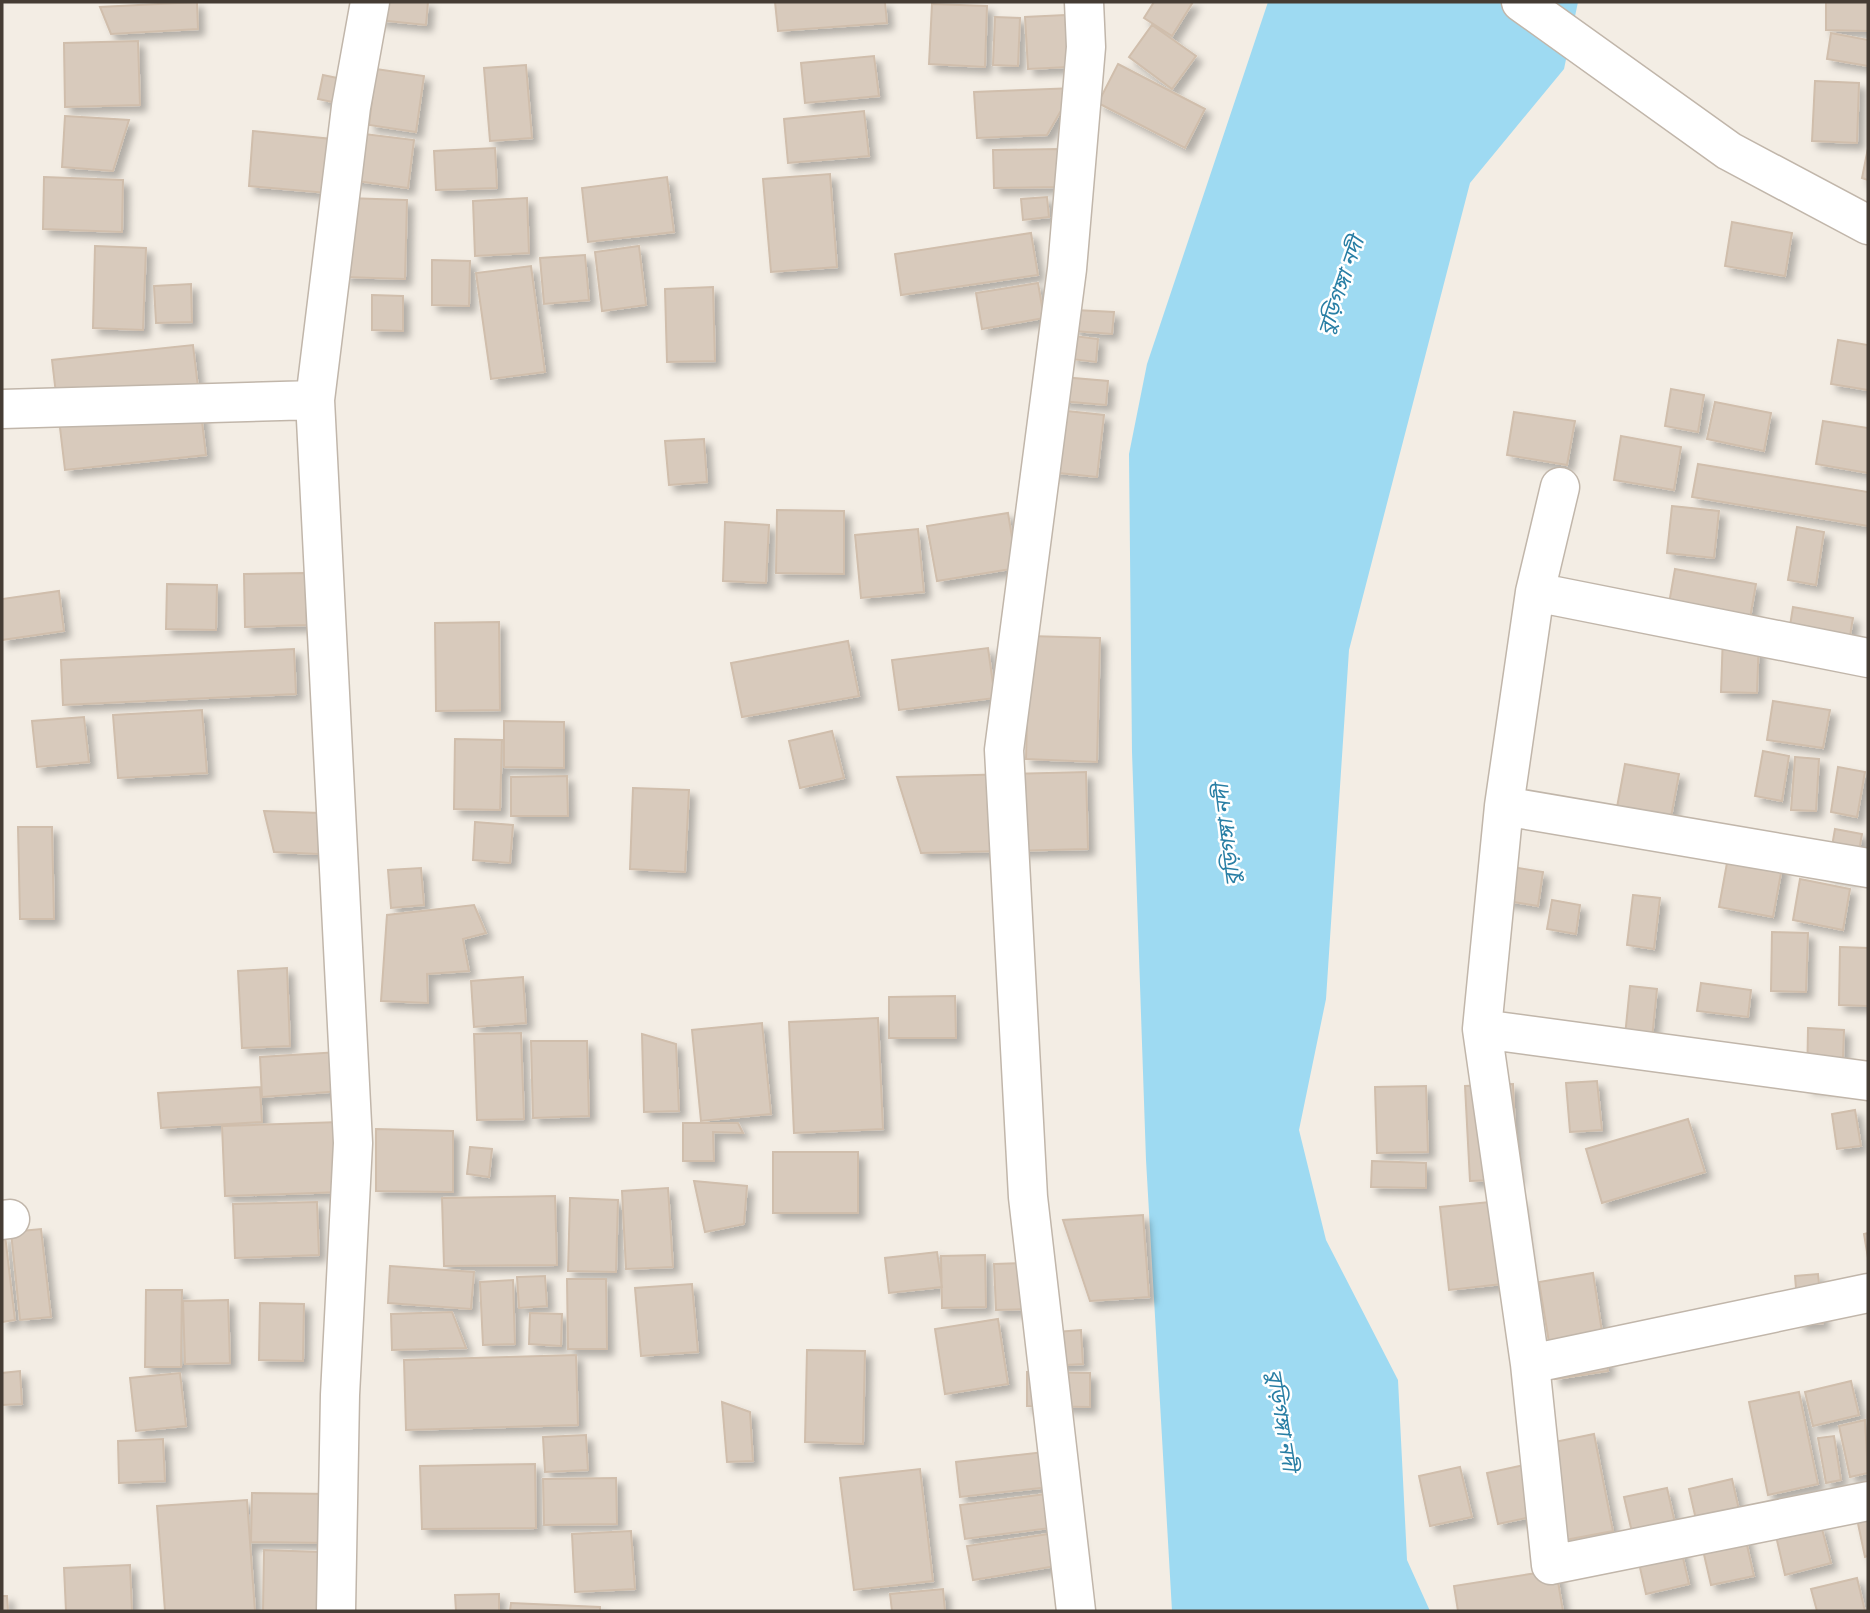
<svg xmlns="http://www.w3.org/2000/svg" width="1870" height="1613" font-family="Arial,'Noto Sans Bengali',sans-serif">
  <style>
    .water { fill: #9edaf2 }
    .building { fill: #d8cabc; stroke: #d0beac; stroke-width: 2; filter: url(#shadow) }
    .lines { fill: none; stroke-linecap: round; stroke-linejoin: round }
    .minor-casing { stroke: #c1b6aa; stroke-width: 41 }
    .minor { stroke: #fff; stroke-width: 38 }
    .labels { text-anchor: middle; stroke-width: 5; stroke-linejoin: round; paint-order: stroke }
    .water-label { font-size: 21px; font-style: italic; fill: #287ea4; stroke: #fff }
  </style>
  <defs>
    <filter id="shadow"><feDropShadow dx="6" dy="6" stdDeviation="3.5" flood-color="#0004"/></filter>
  </defs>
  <rect width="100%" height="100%" fill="#f3ede4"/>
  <!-- water -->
  <path class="water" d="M1268,2H1578L1564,69L1470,183L1349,650L1326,999L1299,1130L1326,1240L1398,1380L1407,1560L1430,1611H1172L1146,1160L1132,752L1129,454L1147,364Z"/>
  <!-- building -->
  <path class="building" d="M197,2L198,29L111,34L100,7Z
    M380,2H428L426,25L378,20Z
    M775,2H885L887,23L778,31Z
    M1154,2H1193L1172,36L1144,18Z
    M1826,2H1868V31L1826,30Z
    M932,4L987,6L985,67L929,64Z
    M1065,15L1069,67L1028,69L1025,17Z
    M995,17L1020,18L1018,66L993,65Z
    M1152,25L1196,56L1172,89L1129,57Z
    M1831,33L1868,40V66L1827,59Z
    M138,41L140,105L65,107L64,43Z
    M874,56L879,96L805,103L801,63Z
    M1118,64L1205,109L1185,148L1098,103Z
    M526,65L532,138L490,141L484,68Z
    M376,69L424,76L416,132L369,125Z
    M323,75L347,80L342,104L318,99Z
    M1815,81L1859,83L1857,143L1812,141Z
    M1074,88L1047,135L977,138L974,92Z
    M864,111L869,156L788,163L784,119Z
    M65,116L129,120L113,171L62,167Z
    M253,131L332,139L327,193L249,186Z
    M356,133L414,140L408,188L349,180Z
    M495,148L497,188L436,190L434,151Z
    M1868,148V180L1862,178Z
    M1059,149L1060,187L994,188L993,150Z
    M830,174L837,267L771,272L763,179Z
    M44,177L123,180L122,232L43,229Z
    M667,177L674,232L588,242L582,188Z
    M1047,197L1049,217L1023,220L1021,199Z
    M346,198L407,200L405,279L344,277Z
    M527,198L529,253L475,256L473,201Z
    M1732,222L1792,233L1785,276L1725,266Z
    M1031,233L1038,275L901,295L895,254Z
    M95,246L146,248L143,330L93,328Z
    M639,246L646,305L602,311L595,252Z
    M585,255L589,300L544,304L540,258Z
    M432,260L470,261L469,306L432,305Z
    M531,266L545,372L491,379L476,273Z
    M1038,283L1044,318L982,329L976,293Z
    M191,284L192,322L156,323L154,286Z
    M713,287L715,361L667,362L665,289Z
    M372,295L403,296V331L372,330Z
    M1075,310L1114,312L1112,334L1073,331Z
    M1074,336L1098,339L1096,362L1071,359Z
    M1838,340L1868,345V390L1831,384Z
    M193,345L206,455L65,470L52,360Z
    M1062,377L1108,381L1106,405L1060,401Z
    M1671,389L1704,395L1698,432L1665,426Z
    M1715,402L1771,413L1764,451L1707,439Z
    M1057,410L1104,415L1097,477L1049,472Z
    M1514,412L1575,421L1567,465L1507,455Z
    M1823,421L1868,428V473L1816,464Z
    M1621,436L1681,447L1674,490L1614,480Z
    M704,439L707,482L669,485L665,441Z
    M1698,464L1868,492V526L1692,497Z
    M1672,506L1719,511L1714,558L1667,553Z
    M777,510L844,511V574L776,573Z
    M1008,513L1017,568L937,581L927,526Z
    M725,522L769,525L766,583L723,581Z
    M1797,527L1824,532L1816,585L1788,580Z
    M918,529L924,592L861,598L855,535Z
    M1675,569L1756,584L1748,630L1667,615Z
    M305,573L307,625L245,627L244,574Z
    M167,584L217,585L216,630L166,629Z
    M59,591L64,631L2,640V599Z
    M1793,607L1853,618L1846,660L1786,651Z
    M499,622L500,710L436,711L435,623Z
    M1723,634L1759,636L1757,693L1721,692Z
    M1029,636L1100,638L1097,762L1026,759Z
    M848,641L859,696L742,717L731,663Z
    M988,648L995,698L899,710L892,660Z
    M294,649L296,694L63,705L61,660Z
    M1773,701L1830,710L1823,748L1767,740Z
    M202,710L207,773L118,778L113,715Z
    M84,717L89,762L37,767L32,721Z
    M504,721L564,722V768L504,767Z
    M832,731L844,778L800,788L789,741Z
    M455,739L502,740L500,810L454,809Z
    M1763,751L1789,756L1782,801L1755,796Z
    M1795,757L1819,759L1816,811L1791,810Z
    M1625,764L1679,774L1667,839L1613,829Z
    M1838,767L1865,772L1857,817L1831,812Z
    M1086,772L1088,849L921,853L897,777Z
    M567,776L568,816H511V777Z
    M633,788L689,790L685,872L630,869Z
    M264,811L320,813L319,854L274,852Z
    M475,822L513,825L510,863L473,860Z
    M18,827H52L54,919H20Z
    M1835,829L1862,834L1854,879L1827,875Z
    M1731,841L1785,851L1773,917L1719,907Z
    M1487,863L1543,872L1538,906L1482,897Z
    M421,868L424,905L391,908L388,870Z
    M1800,879L1850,889L1843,930L1793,920Z
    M1633,895L1660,898L1654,949L1627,945Z
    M1552,900L1580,905L1576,934L1547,929Z
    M474,905L486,933L463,939L469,971L427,974L428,1003L381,1001L387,915Z
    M1772,932L1808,933L1806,992L1771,991Z
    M1840,947L1868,948V1006L1839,1005Z
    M287,968L290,1046L242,1048L238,971Z
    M523,977L526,1023L474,1027L471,981Z
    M1701,983L1751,990L1748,1017L1697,1011Z
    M1630,986L1657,989L1652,1039L1625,1036Z
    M955,996L956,1038H889V997Z
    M878,1018L883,1129L794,1133L789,1022Z
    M762,1023L771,1114L701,1121L692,1030Z
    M1808,1028L1844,1030L1842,1088L1807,1087Z
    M521,1033L524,1119L477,1120L474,1034Z
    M642,1034L676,1044L679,1111L644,1112Z
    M531,1041H587L589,1116L533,1118Z
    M339,1052L342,1091L262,1097L260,1057Z
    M1597,1081L1602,1130L1570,1132L1566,1083Z
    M1513,1084L1517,1179L1470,1181L1465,1086Z
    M1426,1086L1428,1152L1377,1153L1375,1087Z
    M260,1087L262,1122L161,1128L158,1093Z
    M1855,1110L1861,1146L1837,1149L1832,1114Z
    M1688,1119L1705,1172L1602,1203L1586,1149Z
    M340,1122L343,1192L225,1196L222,1126Z
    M683,1123H738L743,1133L713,1132L714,1161H683Z
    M376,1129L453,1131V1192L376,1191Z
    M470,1147L492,1149L489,1177L467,1174Z
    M773,1152H858V1213H773Z
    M1372,1161L1426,1163V1188L1371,1187Z
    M694,1181L747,1186L744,1224L705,1232Z
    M668,1188L673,1267L626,1269L622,1191Z
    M555,1196L557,1265L444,1266L442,1198Z
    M570,1198L618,1200L616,1272L568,1271Z
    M1520,1199L1529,1281L1449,1290L1440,1207Z
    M317,1202L319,1255L235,1258L233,1204Z
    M1143,1215L1149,1297L1090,1301L1063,1220Z
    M41,1229L51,1317L20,1320L11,1232Z
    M1868,1233V1258L1864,1234Z
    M2,1235H5L15,1320L2,1322Z
    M937,1252L942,1287L889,1293L885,1258Z
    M985,1255L986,1307L942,1308L941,1256Z
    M1027,1263L1029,1309L996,1310L994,1264Z
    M390,1266L474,1272L471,1309L388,1303Z
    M1593,1273L1608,1371L1555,1379L1539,1282Z
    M1818,1274L1823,1323L1799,1325L1795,1276Z
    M545,1276L547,1306L519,1308L517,1277Z
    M567,1279H606L607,1349H568Z
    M513,1280L515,1344L483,1345L480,1282Z
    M692,1284L698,1352L641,1356L635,1288Z
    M146,1290H182L181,1367H145Z
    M228,1300L230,1363L185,1364L183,1301Z
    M260,1303L304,1304L303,1361L259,1360Z
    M452,1312L466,1348L392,1350L391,1314Z
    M530,1313L562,1314L561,1346L529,1344Z
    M998,1319L1008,1384L945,1394L935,1329Z
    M1081,1330L1083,1364L1032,1367L1030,1334Z
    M807,1350L865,1351L863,1444L805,1442Z
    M576,1355L578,1425L406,1430L404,1360Z
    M20,1371L22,1404L2,1405V1373Z
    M1027,1372L1090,1373V1407L1027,1406Z
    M180,1373L186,1426L136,1431L130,1378Z
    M1851,1381L1859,1415L1813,1426L1805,1392Z
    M1799,1392L1818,1484L1768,1495L1749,1402Z
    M722,1402L750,1412L753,1461L727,1462Z
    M1865,1420L1868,1473L1850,1477L1839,1426Z
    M1594,1434L1613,1531L1560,1541L1540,1445Z
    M586,1435L588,1470L545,1472L543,1437Z
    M1834,1436L1841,1480L1826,1483L1818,1438Z
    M163,1439L165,1481L119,1483L118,1441Z
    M1062,1450L1067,1485L960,1497L956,1462Z
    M535,1464L536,1528L422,1529L420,1466Z
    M1529,1464L1540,1515L1498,1524L1487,1473Z
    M1460,1467L1472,1517L1430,1526L1419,1476Z
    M920,1469L933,1581L854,1590L840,1478Z
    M616,1478L617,1524L544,1525L543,1479Z
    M1732,1479L1754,1576L1711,1585L1689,1489Z
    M1667,1488L1689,1584L1646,1594L1624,1497Z
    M1069,1491L1073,1525L965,1539L960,1505Z
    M252,1493L333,1494V1543L251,1542Z
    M247,1500L255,1611H165L157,1506Z
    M1868,1512V1556L1865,1557L1856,1514Z
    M1821,1525L1831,1563L1785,1575L1776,1536Z
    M1075,1530L1080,1562L973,1580L967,1546Z
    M631,1531L635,1589L575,1592L572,1534Z
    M264,1550L319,1552L318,1611H263Z
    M130,1565L132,1611H66L64,1568Z
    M1556,1570L1563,1611H1458L1454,1586Z
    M1857,1578L1865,1611H1817L1811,1589Z
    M943,1589L945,1611H892L890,1594Z
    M499,1594V1611H456L455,1595Z
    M2,1596H7L8,1611H2Z
    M511,1603L600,1607V1611H510Z"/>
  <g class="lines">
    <!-- minor casing -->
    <g class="minor-casing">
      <path id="minor" d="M1521,2L1729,151L1868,225
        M2,409L315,400
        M1560,487L1535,592L1504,806L1482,1029L1868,1081
        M1535,592L1868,658
        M1504,806L1868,868
        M1482,1029L1530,1364L1551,1565L1868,1501
        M2,1220L10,1219
        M1530,1364L1868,1293
        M336,1611L340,1395L353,1143L315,400L351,107L370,2
        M1076,1611L1028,1197L1004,750L1067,269L1086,47L1084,2"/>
    </g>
    <!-- minor -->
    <use href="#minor" class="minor"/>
  </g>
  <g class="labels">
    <!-- water labels -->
    <g class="water-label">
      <text transform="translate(1341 286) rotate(-71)" y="7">বুড়িগঙ্গা নদী</text>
      <text transform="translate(1227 835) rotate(-97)" y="7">বুড়িগঙ্গা নদী</text>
      <text transform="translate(1282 1420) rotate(81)" y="7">বুড়িগঙ্গা নদী</text>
    </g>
  </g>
  <!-- border -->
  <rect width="1870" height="1613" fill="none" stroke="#453c34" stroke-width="7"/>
</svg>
